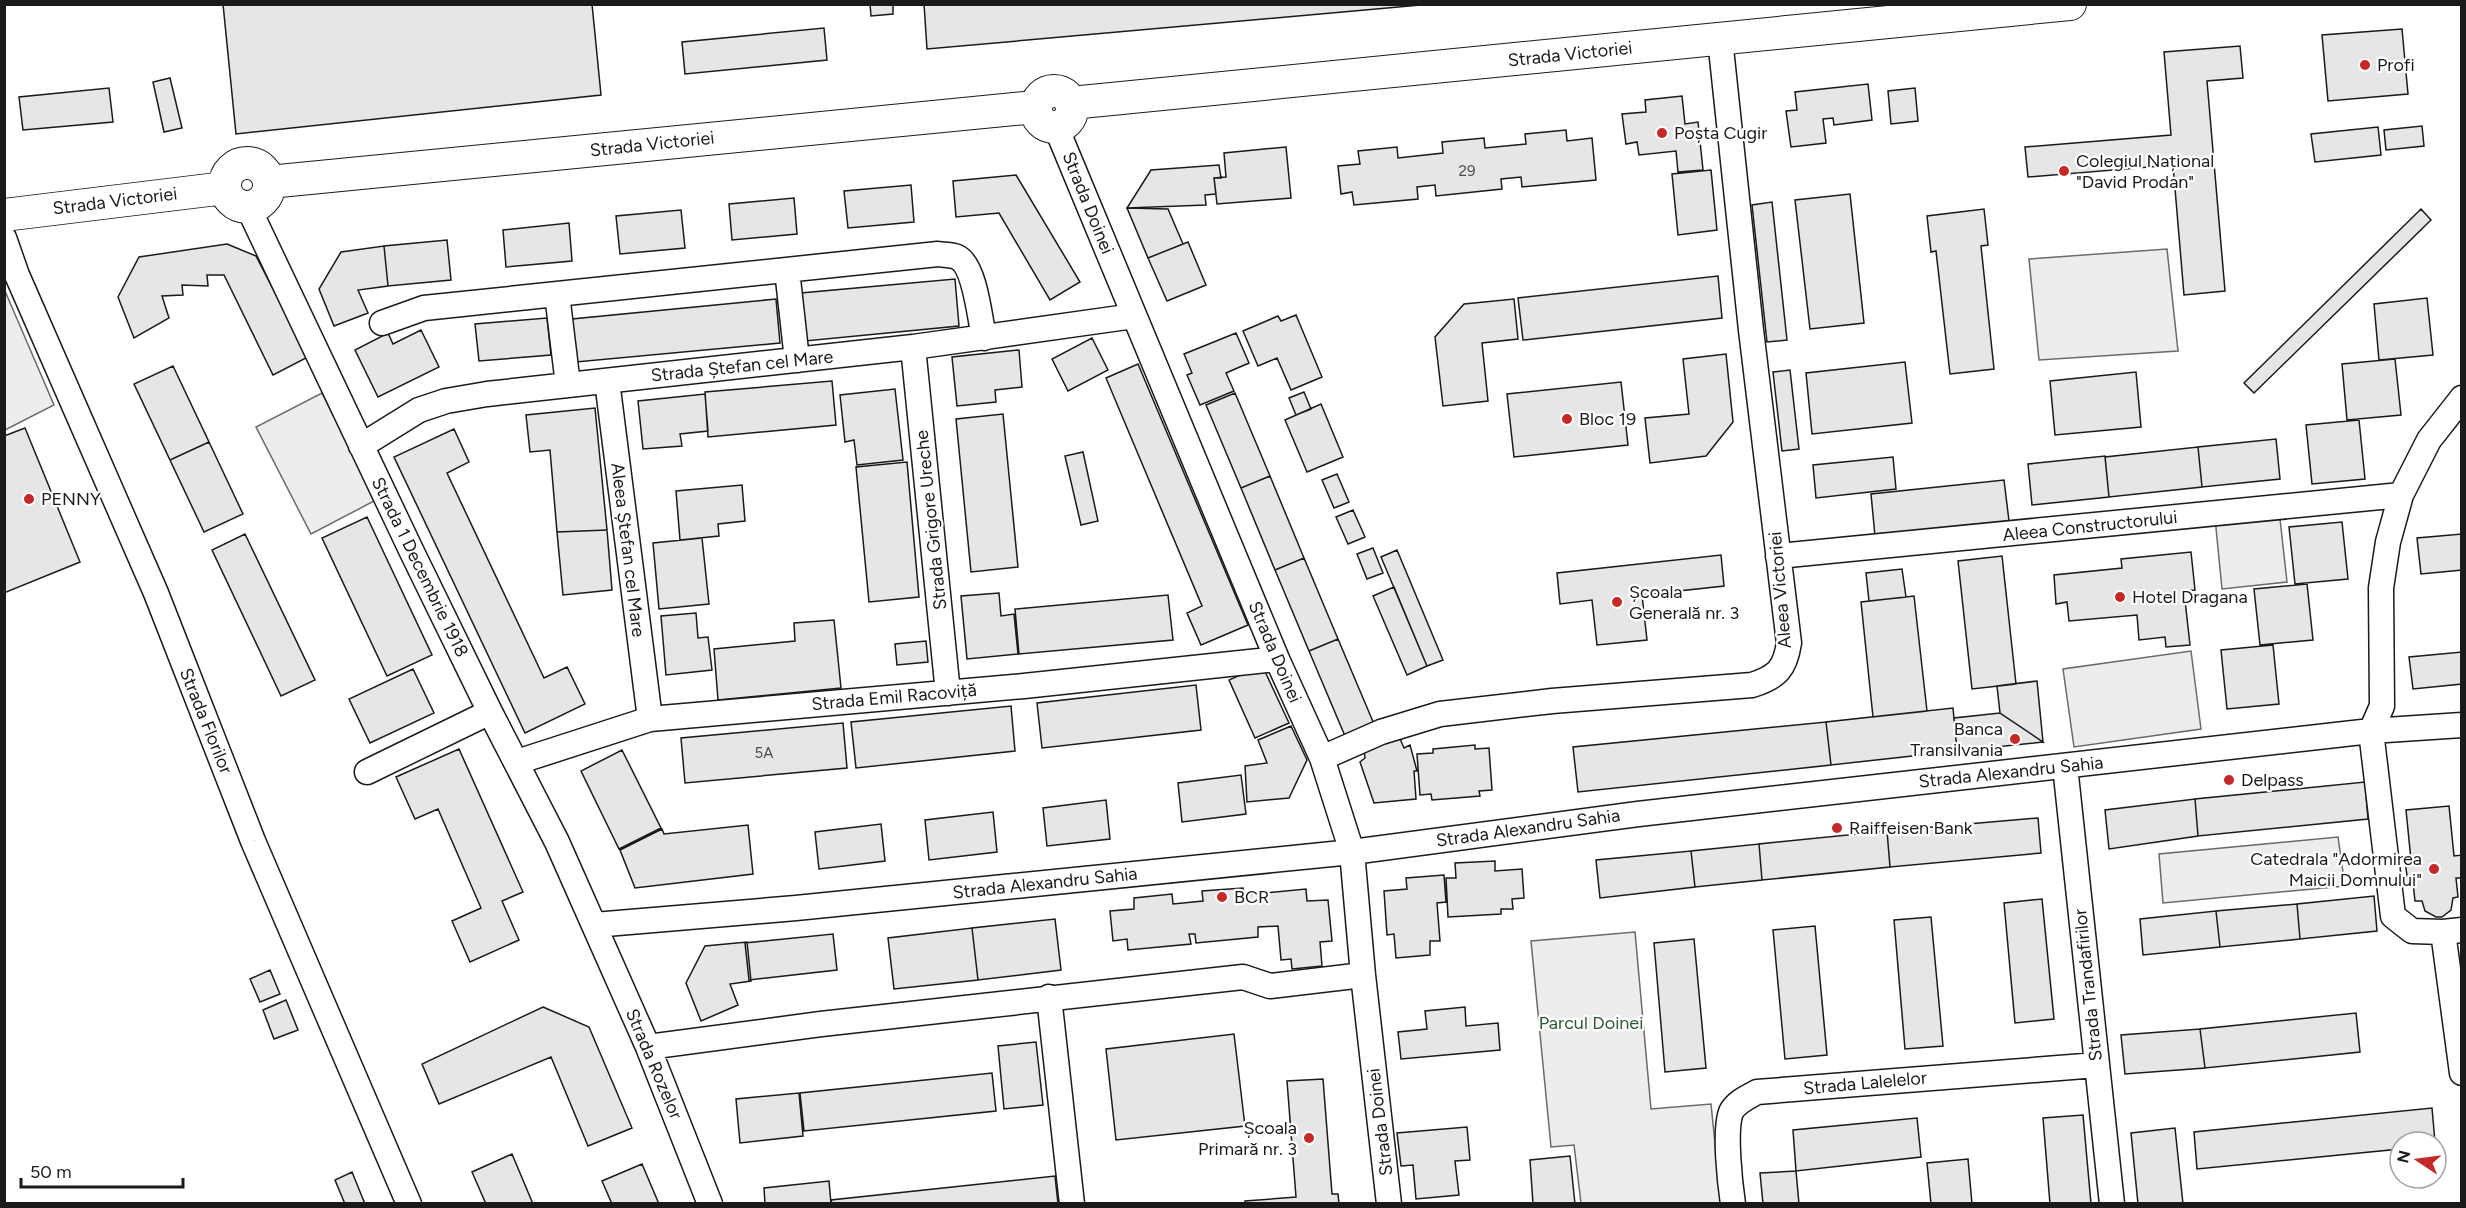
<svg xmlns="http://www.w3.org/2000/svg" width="2466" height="1208" font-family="Figtree,sans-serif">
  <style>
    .built { fill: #ededed; stroke: #6a6a6a; stroke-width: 1.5 }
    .building { fill: #e6e6e6; stroke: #1a1a1a; stroke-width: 1.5 }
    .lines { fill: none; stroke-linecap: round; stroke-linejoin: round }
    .minor-casing { stroke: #1a1a1a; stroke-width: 27 }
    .major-casing { stroke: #1a1a1a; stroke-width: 34 }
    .minor { stroke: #fff; stroke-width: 24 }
    .major { stroke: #fff; stroke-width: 32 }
    .poi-dot { fill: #c62828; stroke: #fff; stroke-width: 2 }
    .labels { text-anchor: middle; stroke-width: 4.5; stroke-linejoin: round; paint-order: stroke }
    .number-label { font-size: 15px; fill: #4d4d4d }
    .street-label { font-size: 18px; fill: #1a1a1a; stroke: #fff }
    .poi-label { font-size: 18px; fill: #1a1a1a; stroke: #fff; text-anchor: start }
    .park-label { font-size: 18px; fill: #2b5a34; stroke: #fff }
  </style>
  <rect width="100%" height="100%" fill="#fff"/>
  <!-- built -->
  <path class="built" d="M2167,249L2178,351L2039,360L2029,259Z
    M5,291L54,405L5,430H4Z
    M322,393L376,500L311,534L256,427Z
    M2279,510L2287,582L2222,589L2215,518Z
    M2191,651L2201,729L2074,747L2063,669Z
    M2338,837L2345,886L2163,903L2159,854Z
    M1635,932L1651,1109L1711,1104L1721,1203H1581L1574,1145L1551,1147L1531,941Z"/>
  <!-- building -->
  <path class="building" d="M223,4H592L601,95L236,134Z
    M870,4H893V14L871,16Z
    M924,4H1432L927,49Z
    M824,28L827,60L685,74L682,42Z
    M2402,29L2408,94L2328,101L2322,35Z
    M2240,46L2243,78L2207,81L2225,291L2184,295L2173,165L2028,177L2025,147L2171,135L2164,52Z
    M170,78L182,128L164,132L153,82Z
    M1868,84L1872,120L1834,125L1833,118L1823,119L1826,143L1791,147L1786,111L1797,110L1795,92Z
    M109,88L113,122L23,130L19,97Z
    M1915,88L1918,121L1891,124L1888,91Z
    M1682,96L1685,124L1698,122L1703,170L1678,172L1676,151L1639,155L1637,142L1626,144L1622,114L1646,112L1645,100Z
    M2422,126L2424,146L2386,150L2384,130Z
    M2378,127L2381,155L2315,162L2311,134Z
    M1566,130L1567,141L1592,138L1596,180L1522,187L1521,177L1501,179L1502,189L1436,196L1435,185L1417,187L1418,199L1354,205L1352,192L1341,194L1338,166L1360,164L1358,151L1397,147L1398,158L1443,153L1442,142L1484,138L1485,148L1526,144L1525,134Z
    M1286,147L1291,198L1217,204L1214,178L1226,177L1224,153Z
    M1219,165L1221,178H1214L1216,194L1205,195L1206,205L1127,208L1151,170Z
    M1711,170L1717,230L1678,235L1672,174Z
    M1016,175L1080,282L1050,300L999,213L956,217L953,181Z
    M911,185L914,222L848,228L844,191Z
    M1850,194L1864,323L1810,329L1795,200Z
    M794,198L797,234L732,240L729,204Z
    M1772,202L1787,340L1767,342L1752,205Z
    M1127,208L1168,209L1183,244L1148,258Z
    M1984,209L1988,245L1981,246L1994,369L1950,374L1936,251L1931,252L1927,216Z
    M2421,209L2431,220L2254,393L2244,383Z
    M681,210L685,248L620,254L616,216Z
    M569,223L572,261L506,267L503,230Z
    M447,240L451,280L388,286L384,246Z
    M1188,242L1206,285L1167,301L1148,258Z
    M227,244L256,256L308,357L273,375L224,275H207L208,286L182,285L183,295L162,296L169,318L134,338L118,297L139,257Z
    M384,246L388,286L358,290L368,313L334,326L319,289L341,252Z
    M1718,276L1722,318L1523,340L1518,298Z
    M955,279L959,326L805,341L801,293Z
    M2427,298L2433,355L2379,360L2374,304Z
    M776,299L780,343L576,362L572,319Z
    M1514,299L1518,339L1482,343L1488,401L1443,406L1435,337L1464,304Z
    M1296,315L1322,377L1291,390L1277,358L1258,366L1243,331L1278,316L1281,321Z
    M547,318L551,355L479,361L475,324Z
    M421,330L439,367L378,397L355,350L388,333L393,344Z
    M1236,333L1249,363L1226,373L1234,391L1200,405L1187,375L1192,373L1184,354Z
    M1092,338L1108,370L1068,391L1052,359Z
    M1019,350L1022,387L995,390L996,402L957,406L952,357Z
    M1726,354L1733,422L1706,456L1650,463L1645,418L1689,414L1683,359Z
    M2395,359L2401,415L2347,420L2342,364Z
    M1905,362L1912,423L1812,434L1806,373Z
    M1138,364L1248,625L1201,645L1187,613L1202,606L1106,378Z
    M173,366L209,442L170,460L134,384Z
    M1790,370L1799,449L1782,451L1773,372Z
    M2136,372L2141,427L2055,435L2050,381Z
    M832,381L836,425L708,437L705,392Z
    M1621,382L1628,445L1514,457L1507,394Z
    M895,389L903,460L857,465L854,440L845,442L840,395Z
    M1304,392L1311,409L1296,415L1289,398Z
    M1235,393L1270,476L1241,488L1206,405Z
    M705,394L708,431L680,434L682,446L643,449L638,401Z
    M1321,404L1343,457L1307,472L1285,420Z
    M595,408L607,530L557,532L550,450L530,452L526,415Z
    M1003,414L1018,567L971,572L956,419Z
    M2359,420L2365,479L2312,484L2306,425Z
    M25,428L80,562L4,593V436Z
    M454,429L469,462L447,473L544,678L567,667L585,704L525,733L394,457Z
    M2276,439L2280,479L2202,487L2198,447Z
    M209,442L243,514L204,532L170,460Z
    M2198,447L2202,487L2109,497L2105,457Z
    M1083,452L1098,521L1081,525L1065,456Z
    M2105,456L2109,497L2032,505L2028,464Z
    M1893,457L1896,489L1816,498L1813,465Z
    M907,462L919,597L869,602L856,467Z
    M1337,474L1349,502L1334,508L1322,480Z
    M1270,476L1304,558L1275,570L1241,488Z
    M2004,480L2009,521L1875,536L1871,494Z
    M742,485L745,521L718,524L719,536L680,540L676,491Z
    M1353,510L1365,537L1348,544L1336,517Z
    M367,517L432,655L387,676L322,538Z
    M2342,522L2348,579L2295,584L2289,527Z
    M607,530L612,590L563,595L557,532Z
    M245,534L315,680L281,696L212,550Z
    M2462,534V570L2421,574L2417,538Z
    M702,538L709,604L659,609L653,543Z
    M1373,548L1383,573L1367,579L1357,554Z
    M1397,550L1443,660L1427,666L1381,557Z
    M2191,552L2195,590L2184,591L2190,645L2166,647L2165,637L2139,640L2137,615L2069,621L2067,602L2056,604L2054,575L2122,568L2121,559Z
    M1721,555L1724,586L1642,595L1647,640L1597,645L1592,600L1560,604L1557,573Z
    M2002,556L2016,684L1972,689L1958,561Z
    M1304,558L1338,639L1309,651L1275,570Z
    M1902,569L1906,597L1869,601L1866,573Z
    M2307,584L2313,640L2260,645L2254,589Z
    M1394,587L1427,666L1407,675L1373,596Z
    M999,593L1001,616L1014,614L1018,654L967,659L961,596Z
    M1168,595L1173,640L1019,654L1015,609Z
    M1914,596L1927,711L1873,717L1861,602Z
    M696,613L698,638L708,637L712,670L666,675L661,616Z
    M834,620L841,688L718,700L714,649L795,641L794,623Z
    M1338,639L1374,724L1345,736L1309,651Z
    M926,641L928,662L897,665L895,644Z
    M2273,645L2279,704L2227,709L2221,650Z
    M2462,652V684L2413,689L2409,657Z
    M1262,665L1289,723L1255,738L1229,680Z
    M413,669L434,713L370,743L349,699Z
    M2037,681L2043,742L2000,713L1997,686Z
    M1196,685L1201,730L1042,748L1037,703Z
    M1011,706L1015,751L856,768L851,722Z
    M1953,708L1957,751L1831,765L1826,722Z
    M2000,713L2043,742L1957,751L1954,718Z
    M1826,722L1831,765L1578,792L1573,747Z
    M843,723L847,768L685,783L681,738Z
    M1291,726L1307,760L1289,798L1247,802L1245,766L1267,763L1258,740Z
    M1398,734L1404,748L1410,745L1417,771H1414L1416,799L1374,803L1360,762L1365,758L1364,750Z
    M1475,745V749L1489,748L1492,790L1479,791L1480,796L1432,800L1431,794L1420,795L1417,754L1433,753V749Z
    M459,749L523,892L502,901L519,940L470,962L452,921L481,908L438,809L415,819L396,777Z
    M622,750L661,828L619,849L581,771Z
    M1241,775L1246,814L1182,822L1178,783Z
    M2365,782L2368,819L2198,836L2195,799Z
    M2195,799L2198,836L2109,849L2105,810Z
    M1106,800L1110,839L1047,846L1043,808Z
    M2449,806L2454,856L2462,855V878H2456L2458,897L2453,898L2451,910L2442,917H2436L2425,911L2422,901H2415L2413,883H2408L2405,861L2411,860L2406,810Z
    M993,812L997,852L929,860L925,820Z
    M2038,818L2041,853L1890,867L1887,831Z
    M881,824L885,861L819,869L815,832Z
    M748,825L753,874L635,888L620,850L662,829L664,834Z
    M1887,831L1890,867L1762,880L1759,844Z
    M1759,844L1762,880L1695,887L1691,851Z
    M1691,851L1695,887L1600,898L1596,860Z
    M1495,861V871L1522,869L1524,898L1512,899L1513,909H1501V914L1448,917L1446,878H1456L1455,863Z
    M1444,875L1446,902L1437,903L1440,941H1430V955L1396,958L1394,934L1387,935L1384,891L1407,889L1406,878Z
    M1243,888L1244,895L1306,889L1307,901L1328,900L1332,941L1320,942L1322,966L1292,969L1291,959L1281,960L1278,926L1258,927V937L1196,943L1195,934H1189L1191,944L1128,950L1127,939L1113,941L1110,911L1134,909V898L1172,894L1173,904L1203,901L1202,891Z
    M2374,896L2377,931L2300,939L2297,904Z
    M2042,899L2054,1019L2015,1023L2004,903Z
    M2297,904L2300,939L2220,947L2216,911Z
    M2216,911L2220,947L2143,955L2140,919Z
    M1931,917L1943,1046L1905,1049L1894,920Z
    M1055,919L1061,970L978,980L972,928Z
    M1815,926L1827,1055L1785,1059L1773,930Z
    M972,928L978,980L894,989L888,938Z
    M833,934L837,970L749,980L745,943Z
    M1694,939L1706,1068L1665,1072L1654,943Z
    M747,942L751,981L730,984L738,1005L701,1021L686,983L705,946Z
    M270,970L280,994L260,1002L250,979Z
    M286,1000L298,1030L274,1039L263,1010Z
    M543,1007L589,1027L632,1128L588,1146L551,1057L439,1104L422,1064Z
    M1465,1007L1466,1026L1498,1023L1500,1050L1401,1059L1398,1032L1427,1029L1425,1011Z
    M2356,1013L2360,1052L2205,1068L2200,1029Z
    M2200,1029L2205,1068L2125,1074L2121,1035Z
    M1234,1034L1245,1126L1116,1140L1106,1049Z
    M1036,1042L1043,1105L1004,1109L998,1046Z
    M992,1073L996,1111L804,1131L800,1093Z
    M1323,1079L1332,1194H1338L1339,1204H1245V1201L1296,1197L1287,1081Z
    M799,1093L803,1136L740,1143L736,1099Z
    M2432,1108L2435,1142H2400V1149L2197,1169L2194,1132Z
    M2083,1115L2091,1204H2050L2043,1118Z
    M1917,1118L1921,1157L1796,1171L1793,1130Z
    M1467,1127L1470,1160L1455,1161L1459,1195L1416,1199L1413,1165L1401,1166L1397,1133Z
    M2175,1128L2183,1204H2138L2131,1133Z
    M512,1154L533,1204H486L472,1172Z
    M1570,1156L1575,1204H1533L1530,1160Z
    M1968,1159L1972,1204H1931L1927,1163Z
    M642,1164L659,1204H612L602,1181Z
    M1796,1171L1799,1204H1763L1760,1173Z
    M352,1172L365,1204H345L335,1180Z
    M1055,1176L1058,1204H832L831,1200Z
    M829,1181L831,1204H765L764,1188Z"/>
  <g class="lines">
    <!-- minor casing -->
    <g class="minor-casing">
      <path id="minor" d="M1056,127L1277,659L1322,758L1352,852L1363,975L1389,1204
        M248,207L411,550L490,712L557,842L648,1047L710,1204
        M4,238L17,275L156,593L253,841L409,1204
        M787,270L797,360
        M557,294L568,385
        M382,323L424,308L938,254C944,255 952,255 957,257C975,265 980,319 984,338
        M913,347L948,693
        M607,381L650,719
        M361,446L419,410L446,401L487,394L913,347L1134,316
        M1778,556L2401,495
        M2371,731L2382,706L2381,588L2388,542L2401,495L2429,440L2462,398
        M2371,731L2393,916L2412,931L2443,932L2462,930
        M1322,758L1381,732L1440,714L1552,701L1752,685C1777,677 1785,669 1789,643L1751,330L1720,39
        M517,762L650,719L1024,686L1277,659
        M2065,766L2112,1204
        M367,772L490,712
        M594,925L796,908L1352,852L1638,814L2371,731L2462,725
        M2443,932L2462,1073
        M1049,997L1072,1204
        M648,1047L821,1024L1243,977L1270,986L1363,975
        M1733,1204C1730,1184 1724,1130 1731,1112C1736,1102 1748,1097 1757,1092L2097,1065"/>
    </g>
    <!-- major casing -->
    <g class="major-casing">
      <path id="major" d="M1036 109a18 18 0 1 1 36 0a18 18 0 1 1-36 0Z
        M1071,103L2070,4
        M225 185a22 22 0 1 1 44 0a22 22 0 1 1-44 0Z
        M269,182L1035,107
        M4,215L225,188"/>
    </g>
    <!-- minor -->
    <use href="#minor" class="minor"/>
    <!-- major -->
    <use href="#major" class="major"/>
  </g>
  <!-- markers -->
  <g class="poi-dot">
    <circle cx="2365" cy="65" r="6"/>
    <circle cx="1662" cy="133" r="6"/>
    <circle cx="2064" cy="171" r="6"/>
    <circle cx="1567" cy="419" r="6"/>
    <circle cx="29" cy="499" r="6"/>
    <circle cx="2120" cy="597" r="6"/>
    <circle cx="1617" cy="602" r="6"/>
    <circle cx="2015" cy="739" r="6"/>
    <circle cx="2229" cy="780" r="6"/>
    <circle cx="1837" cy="828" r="6"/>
    <circle cx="2434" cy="869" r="6"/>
    <circle cx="1222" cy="897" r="6"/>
    <circle cx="1309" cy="1138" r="6"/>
  </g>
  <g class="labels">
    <!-- number labels -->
    <g class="number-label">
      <text x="1467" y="176">29</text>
      <text x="764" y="758">5A</text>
    </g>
    <!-- street labels -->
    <g class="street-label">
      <text transform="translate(1570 54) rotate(-6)" y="6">Strada Victoriei</text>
      <text transform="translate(652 144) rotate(-6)" y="6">Strada Victoriei</text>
      <text transform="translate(115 201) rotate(-7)" y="6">Strada Victoriei</text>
      <text transform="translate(1088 203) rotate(68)" y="6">Strada Doinei</text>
      <text transform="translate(742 366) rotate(-6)" y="6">Strada Ștefan cel Mare</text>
      <text transform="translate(931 520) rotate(-96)" y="6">Strada Grigore Ureche</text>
      <text transform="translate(2090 526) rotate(-6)" y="6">Aleea Constructorului</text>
      <text transform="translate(628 550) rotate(83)" y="6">Aleea Ștefan cel Mare</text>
      <text transform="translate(420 567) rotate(64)" y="6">Strada 1 Decembrie 1918</text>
      <text transform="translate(1780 590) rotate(-95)" y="6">Aleea Victoriei</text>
      <text transform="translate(1275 652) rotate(67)" y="6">Strada Doinei</text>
      <text transform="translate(894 697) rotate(-5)" y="6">Strada Emil Racoviță</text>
      <text transform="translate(206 721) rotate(68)" y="6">Strada Florilor</text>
      <text transform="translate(2011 772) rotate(-6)" y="6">Strada Alexandru Sahia</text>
      <text transform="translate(1528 828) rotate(-8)" y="6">Strada Alexandru Sahia</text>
      <text transform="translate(1045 883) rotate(-6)" y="6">Strada Alexandru Sahia</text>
      <text transform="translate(2088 985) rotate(-96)" y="6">Strada Trandafirilor</text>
      <text transform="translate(654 1064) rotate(67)" y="6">Strada Rozelor</text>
      <text transform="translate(1865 1083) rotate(-5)" y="6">Strada Lalelelor</text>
      <text transform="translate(1380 1122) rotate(-97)" y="6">Strada Doinei</text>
    </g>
    <!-- poi labels -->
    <g class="poi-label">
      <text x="2377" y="71">Profi</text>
      <text x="1674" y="139">Poșta Cugir</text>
      <text x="2076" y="167">Colegiul Național<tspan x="2076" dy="21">"David Prodan"</tspan></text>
      <text x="1579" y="425">Bloc 19</text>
      <text x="41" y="505">PENNY</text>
      <text x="1629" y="598">Școala<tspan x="1629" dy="21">Generală nr. 3</tspan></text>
      <text x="2132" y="603">Hotel Dragana</text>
      <text x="2003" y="735" text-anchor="end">Banca<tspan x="2003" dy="21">Transilvania</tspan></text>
      <text x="2241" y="786">Delpass</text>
      <text x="1849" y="834">Raiffeisen Bank</text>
      <text x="2422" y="865" text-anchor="end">Catedrala "Adormirea<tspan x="2422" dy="21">Maicii Domnului"</tspan></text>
      <text x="1234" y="903">BCR</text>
      <text x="1297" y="1134" text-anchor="end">Școala<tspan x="1297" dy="21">Primară nr. 3</tspan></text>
    </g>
    <!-- park labels -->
    <g class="park-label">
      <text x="1591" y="1029">Parcul Doinei</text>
    </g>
  </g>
  <!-- border -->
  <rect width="2466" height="1208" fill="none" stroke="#1a1a1a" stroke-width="12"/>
  <!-- north arrow -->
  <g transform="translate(2418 1160) rotate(283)"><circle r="28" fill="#ffffff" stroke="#a3a3a3" stroke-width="1.5"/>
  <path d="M0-4.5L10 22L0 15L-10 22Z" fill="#c62828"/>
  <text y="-9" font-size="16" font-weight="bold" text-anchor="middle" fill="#1a1a1a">N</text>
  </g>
  <!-- scale -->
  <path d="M21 1178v9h162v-9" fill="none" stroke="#1a1a1a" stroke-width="3"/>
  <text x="30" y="1178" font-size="18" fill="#1a1a1a" stroke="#ffffff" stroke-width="4.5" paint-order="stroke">50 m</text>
</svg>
